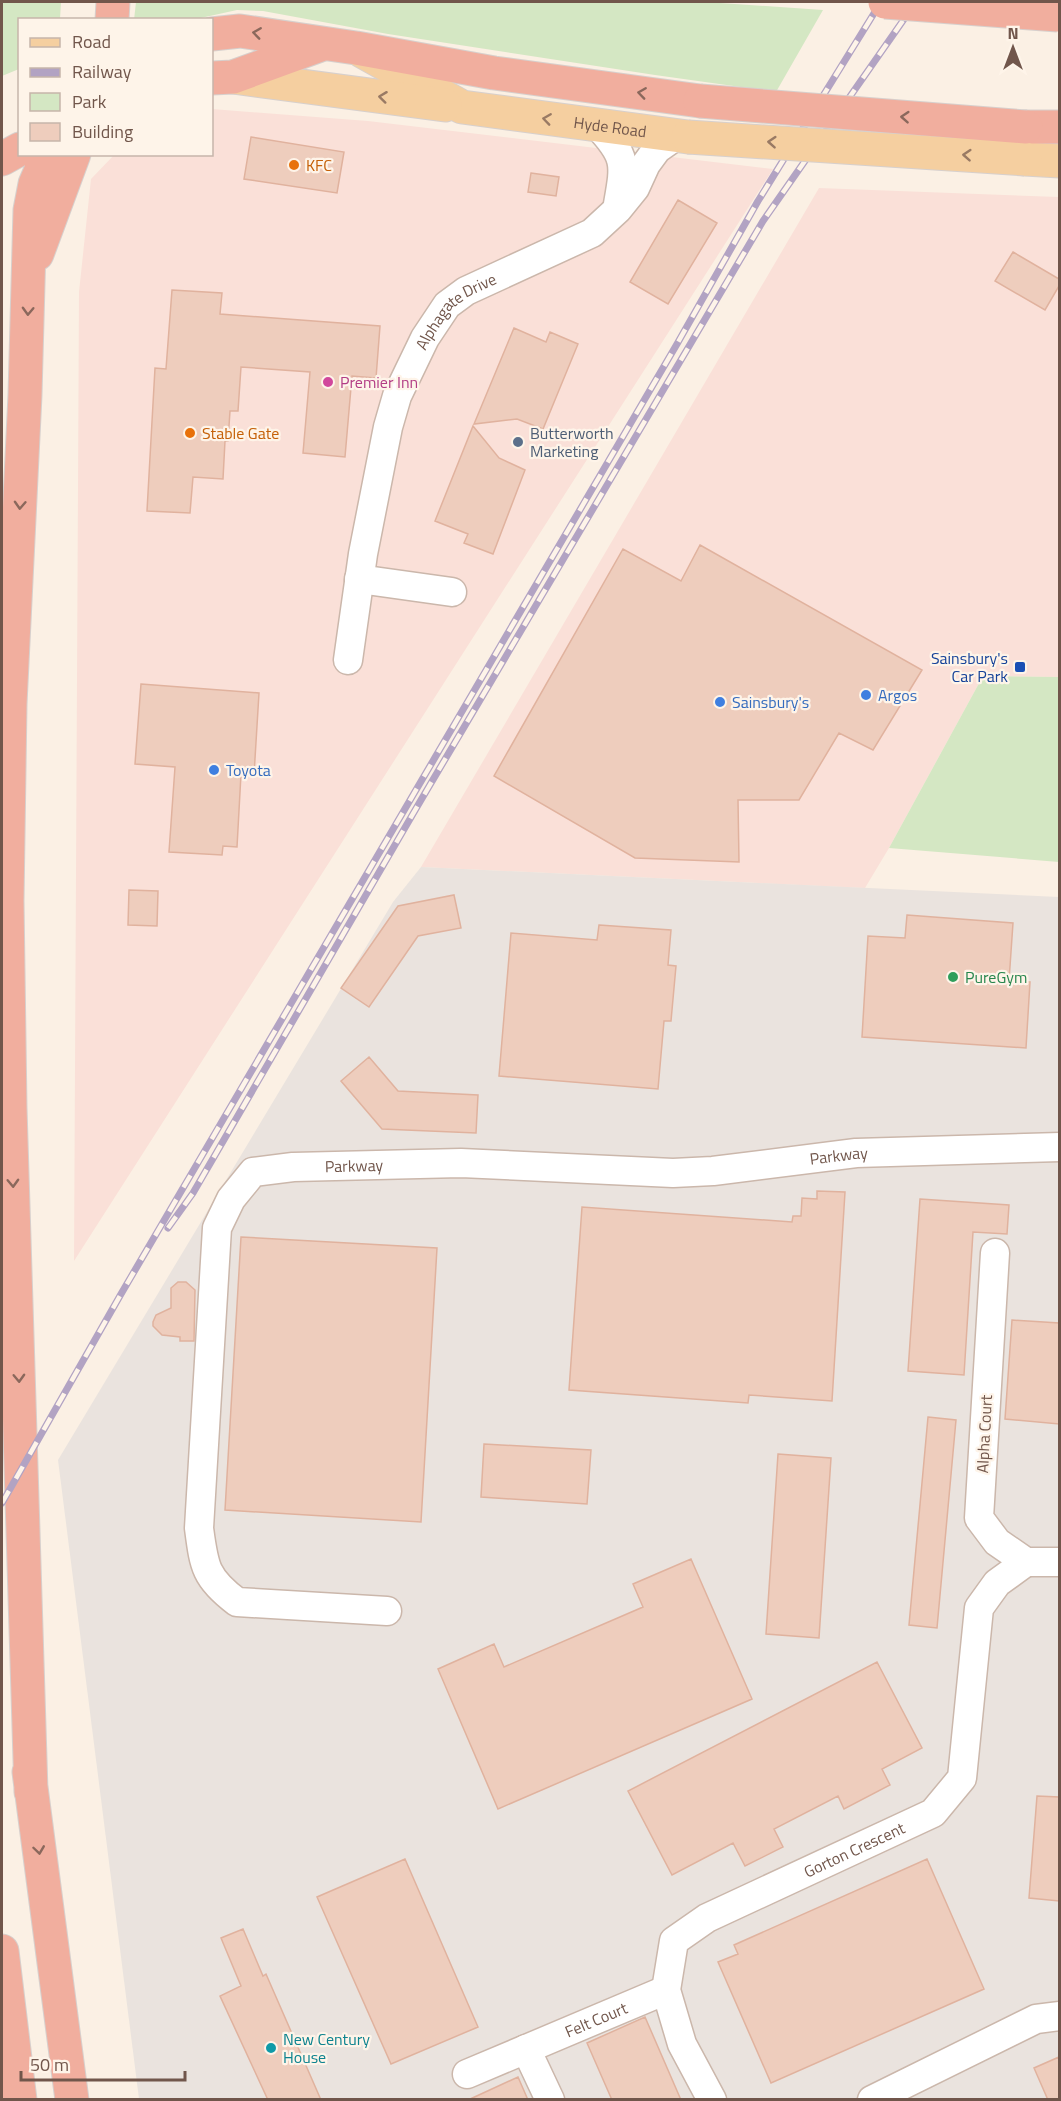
<svg xmlns="http://www.w3.org/2000/svg" width="1061" height="2101" font-family="'Titillium Web',sans-serif">
  <style>
    .commercial { fill: #fae0d8 }
    .industrial { fill: #eae3de }
    .green { fill: #d4e7c3 }
    .building { fill: #eecdbd; stroke: #e0b29e; stroke-width: 1.5 }
    .lines { fill: none; stroke-linecap: round; stroke-linejoin: round }
    .minor-casing { stroke: #cbb7ab; stroke-width: 31 }
    .major-casing { stroke: #d7d0cd; stroke-width: 35 }
    .highway-casing { stroke: #d7d0cd; stroke-width: 35 }
    .minor { stroke: #fff; stroke-width: 28 }
    .major { stroke: #f5cfa0; stroke-width: 33 }
    .highway { stroke: #f1ae9e; stroke-width: 33 }
    .rail-casing { stroke: #b2a3c3; stroke-width: 7 }
    .rail { stroke: #fef4e9; stroke-width: 4.5; stroke-dasharray: 14; stroke-linecap: butt }
    .major-bridge-casing { stroke: #d7d0cd; stroke-width: 35; stroke-linecap: butt }
    .highway-bridge-casing { stroke: #d7d0cd; stroke-width: 35; stroke-linecap: butt }
    .major-bridge { stroke: #f5cfa0; stroke-width: 33 }
    .highway-bridge { stroke: #f1ae9e; stroke-width: 33 }
    .oneway { stroke: #8b685c }
    .oneway2 { stroke: #997a64 }
    .food-dot { fill: #e8710a; stroke: #fef4e9; stroke-width: 2 }
    .hotel-dot { fill: #d1479c; stroke: #fef4e9; stroke-width: 2 }
    .service-dot { fill: #5c6f8a; stroke: #fef4e9; stroke-width: 2 }
    .transit-dot { fill: #1a4fb4; stroke: #fef4e9; stroke-width: 2 }
    .shop-dot { fill: #3f7fe0; stroke: #fef4e9; stroke-width: 2 }
    .leisure-dot { fill: #2e9e5b; stroke: #fef4e9; stroke-width: 2 }
    .culture-dot { fill: #0f9aa8; stroke: #fef4e9; stroke-width: 2 }
    .labels { text-anchor: middle; stroke-width: 4.5; stroke-linejoin: round; paint-order: stroke }
    .street-label { font-size: 16px; fill: #71564b; stroke: #fef4e9 }
    .food-label { font-size: 16px; fill: #c56008; stroke: #fef4e9; text-anchor: start }
    .hotel-label { font-size: 16px; fill: #b23c85; stroke: #fef4e9; text-anchor: start }
    .service-label { font-size: 16px; fill: #4e5e75; stroke: #fef4e9; text-anchor: start }
    .transit-label { font-size: 16px; fill: #164399; stroke: #fef4e9; text-anchor: end }
    .shop-label { font-size: 16px; fill: #366cbe; stroke: #fef4e9; text-anchor: start }
    .leisure-label { font-size: 16px; fill: #27864d; stroke: #fef4e9; text-anchor: start }
    .culture-label { font-size: 16px; fill: #0d838f; stroke: #fef4e9; text-anchor: start }
  </style>
  <rect width="100%" height="100%" fill="#fbf0e4"/>
  <!-- commercial -->
  <path class="commercial" d="M212,109L368,121L773,169L74,1261L79,292L91,179L114,155L212,154Z
    M819,188L1059,197V677L983,676L889,848L865,888L421,867Z"/>
  <!-- industrial -->
  <path class="industrial" d="M421,867L1059,897V2099H139L58,1460L393,902Z"/>
  <!-- green -->
  <path class="green" d="M2,2H61L60,19L20,20L19,69L2,76Z
    M136,2H705L823,10L776,92L655,75L388,34L263,11L237,10L196,19L134,20Z
    M983,676L1059,677V862L889,848Z"/>
  <!-- building -->
  <path class="building" d="M251,137L344,152L337,193L244,179Z
    M531,173L559,177L556,196L528,192Z
    M678,200L717,223L668,304L630,282Z
    M1013,252L1059,279V286L1045,310L995,281Z
    M172,290L222,293L220,314L380,326L376,378L352,376L345,457L303,453L310,372L241,367L238,411H230L228,441H225L223,479L193,477L190,513L147,511L155,368L166,369Z
    M514,328L546,342L550,332L578,344L543,429L517,419L474,424Z
    M473,426L499,458L525,470L493,554L464,543L468,534L435,521Z
    M700,545L922,670L873,750L839,733L799,800H738L739,862L635,858L494,776L623,549L681,581Z
    M141,684L259,693L254,775L241,774L237,847L223,846L222,855L169,852L175,767L135,764Z
    M129,890L158,891L157,926L128,925Z
    M454,895L461,928L418,936L369,1007L341,988L398,906Z
    M907,915L1013,923L1009,981L1030,982L1026,1048L862,1037L868,936L905,938Z
    M599,925L671,930L668,965L676,966L671,1021H664L658,1089L499,1076L511,933L597,940Z
    M369,1057L398,1091L478,1095L476,1133L382,1129L341,1081Z
    M817,1191L845,1192L832,1401L749,1395L748,1403L569,1390L582,1207L792,1222L793,1216H801L802,1198L817,1199Z
    M920,1199L1009,1205L1007,1234L973,1232L964,1375L908,1371Z
    M241,1237L437,1248L421,1522L225,1510Z
    M178,1282H186L195,1290L194,1341H180V1337L162,1335L153,1326V1322L156,1315L171,1308V1288Z
    M1012,1320L1059,1323V1424L1005,1419Z
    M928,1417L956,1420L937,1628L909,1625Z
    M484,1444L591,1450L587,1504L481,1497Z
    M778,1454L831,1458L819,1638L766,1634Z
    M691,1559L752,1699L498,1809L438,1669L494,1644L504,1667L643,1607L633,1584Z
    M877,1662L922,1748L882,1769L890,1785L844,1809L838,1796L774,1829L783,1847L745,1866L733,1843L672,1875L628,1791Z
    M1037,1796L1059,1797V1901L1029,1898Z
    M405,1859L478,2027L391,2064L317,1897Z
    M927,1859L984,1989L771,2083L718,1962L738,1954L734,1945Z
    M243,1929L263,1976L266,1974L321,2100H268L220,1996L241,1986L221,1938Z
    M645,2017L681,2100H612L587,2043Z
    M1059,2057V2100H1048L1034,2068Z
    M518,2077L528,2100H468Z"/>
  <g class="lines">
    <!-- minor casing -->
    <g class="minor-casing">
      <g id="minor">
        <path d="M598,126C627,157 625,164 618,204"/>
        <path d="M359,579L452,592"/>
        <path id="s1" d="M348,660L363,554L388,427L397,396L425,338L447,305L466,291L592,233L618,209L635,188L646,164L657,149L677,135"/>
        <path d="M995,1253L979,1518L997,1542L1026,1562H1060"/>
        <path id="s2" d="M387,1611L237,1602C205,1578 204,1566 199,1528L217,1228L231,1199L253,1172L293,1167L461,1163L673,1173L713,1171L856,1153L1060,1147"/>
        <path d="M526,2049L550,2100"/>
        <path id="s3" d="M467,2074L666,1990"/>
        <path id="s4" d="M712,2100L682,2044L666,1990L674,1941L707,1918L933,1813L962,1778L979,1608L997,1583L1026,1562"/>
        <path d="M872,2100L1036,2019L1060,2016"/>
      </g>
    </g>
    <!-- major casing -->
    <g class="major-casing">
      <g id="major">
        <path id="s5" d="M362,51L462,107L688,137"/>
        <path d="M233,77L445,105"/>
        <path d="M1025,159L1060,161"/>
      </g>
    </g>
    <!-- highway casing -->
    <g class="highway-casing">
      <path id="highway" d="M112,20L113,2
        M212,34L240,31L356,48L494,73L700,101
        M212,78L233,77L323,44
        M1026,127H1060
        M2,159L20,149
        M37,254L74,154
        M29,1772L72,2100
        M31,1792L10,1108L7,901L10,704L25,395L30,210L35,184L48,154
        M2,1951L20,2100"/>
    </g>
    <!-- minor -->
    <use href="#minor" class="minor"/>
    <!-- major -->
    <use href="#major" class="major"/>
    <!-- highway -->
    <use href="#highway" class="highway"/>
    <!-- rail casing -->
    <g class="rail-casing">
      <path id="rail" d="M168,1228L193,1193L421,800L763,221L916,2
        M2,1503L121,1294L677,344L758,201L881,2"/>
    </g>
    <!-- rail -->
    <use href="#rail" class="rail"/>
    <!-- major-bridge casing -->
    <g class="major-bridge-casing">
      <path id="major-bridge" d="M688,137L1025,159"/>
    </g>
    <!-- highway-bridge casing -->
    <g class="highway-bridge-casing">
      <path id="highway-bridge" d="M885,2L1058,15
        M700,101L1026,127"/>
    </g>
    <!-- major-bridge -->
    <use href="#major-bridge" class="major-bridge"/>
    <!-- highway-bridge -->
    <use href="#highway-bridge" class="highway-bridge"/>
  </g>
  <!-- one-way arrows -->
  <defs><path id="oneway-chevron" d="M-2-3.5L2.5 0L-2 3.5" fill="none" stroke-width="1.6" stroke-linecap="round" stroke-linejoin="round" transform="scale(1.5)"/></defs>
  <g class="oneway">
    <use href="#oneway-chevron" transform="translate(257 33) rotate(-172)"/>
    <use href="#oneway-chevron" transform="translate(642 93) rotate(-172)"/>
    <use href="#oneway-chevron" transform="translate(905 117) rotate(-176)"/>
    <use href="#oneway-chevron" transform="translate(28 311) rotate(92)"/>
    <use href="#oneway-chevron" transform="translate(20 505) rotate(93)"/>
    <use href="#oneway-chevron" transform="translate(13 1183) rotate(88)"/>
    <use href="#oneway-chevron" transform="translate(19 1378) rotate(88)"/>
    <use href="#oneway-chevron" transform="translate(39 1850) rotate(82)"/>
  </g>
  <g class="oneway2">
    <use href="#oneway-chevron" transform="translate(383 97) rotate(-173)"/>
    <use href="#oneway-chevron" transform="translate(547 119) rotate(-172)"/>
    <use href="#oneway-chevron" transform="translate(772 142) rotate(-176)"/>
    <use href="#oneway-chevron" transform="translate(967 155) rotate(-176)"/>
  </g>
  <!-- markers -->
  <g class="food-dot">
    <circle cx="294" cy="165" r="6"/>
    <circle cx="190" cy="433" r="6"/>
  </g>
  <circle class="hotel-dot" cx="328" cy="382" r="6"/>
  <circle class="service-dot" cx="518" cy="442" r="6"/>
  <rect class="transit-dot" x="1014" y="661" width="12" height="12" rx="3"/>
  <g class="shop-dot">
    <circle cx="866" cy="695" r="6"/>
    <circle cx="720" cy="702" r="6"/>
    <circle cx="214" cy="770" r="6"/>
  </g>
  <circle class="leisure-dot" cx="953" cy="977" r="6"/>
  <circle class="culture-dot" cx="271" cy="2048" r="6"/>
  <g class="labels">
    <!-- street labels -->
    <g class="street-label">
      <text dy="6" stroke="none"><textPath href="#s5" startOffset="264">Hyde Road</textPath></text>
      <text dy="6" stroke="none"><textPath href="#s1" startOffset="375">Alphagate Drive</textPath></text>
      <text dy="6" stroke="none"><textPath href="#s2" startOffset="1192">Parkway</textPath></text>
      <text dy="6" stroke="none"><textPath href="#s2" startOffset="706">Parkway</textPath></text>
      <text transform="translate(984 1434) rotate(-87)" y="6">Alpha Court</text>
      <text dy="6" stroke="none"><textPath href="#s4" startOffset="372">Gorton Crescent</textPath></text>
      <text dy="6" stroke="none"><textPath href="#s3" startOffset="140">Felt Court</textPath></text>
    </g>
    <!-- food labels -->
    <g class="food-label">
      <text x="306" y="171">KFC</text>
      <text x="202" y="439">Stable Gate</text>
    </g>
    <!-- hotel labels -->
    <g class="hotel-label">
      <text x="340" y="388">Premier Inn</text>
    </g>
    <!-- service labels -->
    <g class="service-label">
      <text x="530" y="439">Butterworth<tspan x="530" dy="18">Marketing</tspan></text>
    </g>
    <!-- transit labels -->
    <g class="transit-label">
      <text x="1008" y="664">Sainsbury's<tspan x="1008" dy="18">Car Park</tspan></text>
    </g>
    <!-- shop labels -->
    <g class="shop-label">
      <text x="878" y="701">Argos</text>
      <text x="732" y="708">Sainsbury's</text>
      <text x="226" y="776">Toyota</text>
    </g>
    <!-- leisure labels -->
    <g class="leisure-label">
      <text x="965" y="983">PureGym</text>
    </g>
    <!-- culture labels -->
    <g class="culture-label">
      <text x="283" y="2045">New Century<tspan x="283" dy="18">House</tspan></text>
    </g>
  </g>
  <!-- border -->
  <rect width="1061" height="2101" fill="none" stroke="#71564b" stroke-width="6"/>
  <!-- legend -->
  <rect x="18" y="18" width="195" height="138" fill="#fef4e9" stroke="#c6b5aa" stroke-width="1.5"/>
  <rect x="30" y="38" width="30" height="9" fill="#f5cfa0" stroke="#c6b5aa" stroke-width="1.5"/>
  <text x="72" y="48" font-size="18" fill="#71564b">Road</text>
  <rect x="30" y="68" width="30" height="9" fill="#b2a3c3" stroke="#c6b5aa" stroke-width="1.5"/>
  <text x="72" y="78" font-size="18" fill="#71564b">Railway</text>
  <rect x="30" y="93" width="30" height="18" fill="#d4e7c3" stroke="#c6b5aa" stroke-width="1.5"/>
  <text x="72" y="108" font-size="18" fill="#71564b">Park</text>
  <rect x="30" y="123" width="30" height="18" fill="#eecdbd" stroke="#c6b5aa" stroke-width="1.5"/>
  <text x="72" y="138" font-size="18" fill="#71564b">Building</text>
  <!-- north arrow -->
  <g transform="translate(1013 48)" stroke="#fef4e9" stroke-width="4.5" paint-order="stroke">
  <path d="M0-4.5L10 22L0 15L-10 22Z" fill="#71564b"/>
  <text y="-9" font-size="16" font-weight="bold" text-anchor="middle" fill="#71564b">N</text>
  </g>
  <!-- scale -->
  <path d="M21 2071v9h164v-9" fill="none" stroke="#71564b" stroke-width="3"/>
  <text x="30" y="2071" font-size="18" fill="#71564b" stroke="#fef4e9" stroke-width="4.5" paint-order="stroke">50 m</text>
</svg>
